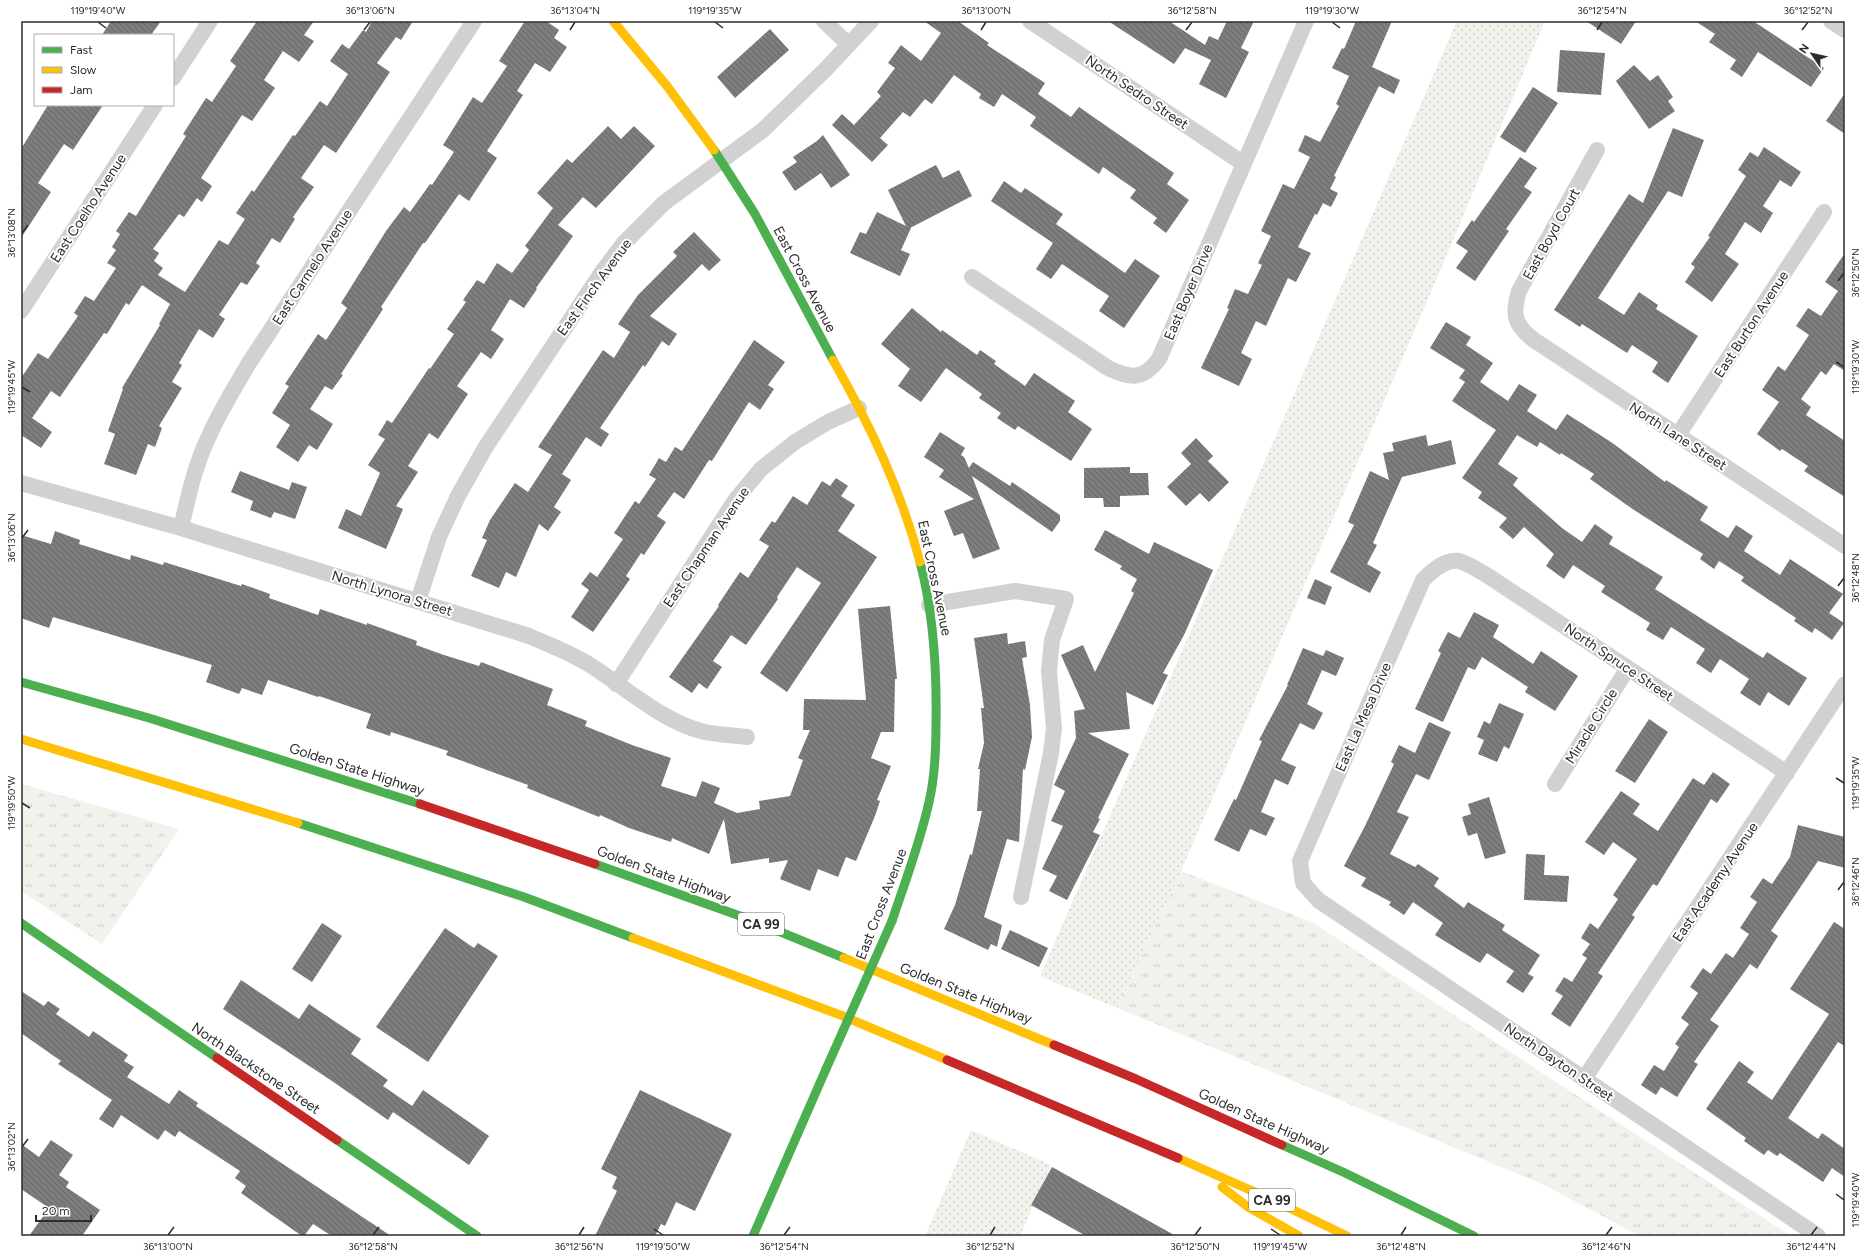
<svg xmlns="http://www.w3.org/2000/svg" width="1866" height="1257" font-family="Figtree,sans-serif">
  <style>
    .grass { fill: url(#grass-tufts) }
    .park { fill: url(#park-dots) }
    .building { fill: url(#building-back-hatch) }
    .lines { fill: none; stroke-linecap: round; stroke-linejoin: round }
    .street { stroke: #d1d1d1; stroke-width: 16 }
    .fast { stroke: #4caf50; stroke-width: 9 }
    .slow { stroke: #ffc107; stroke-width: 9 }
    .jam { stroke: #c62828; stroke-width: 9 }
    .fast-bridge { stroke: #4caf50; stroke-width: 9 }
    .ticks { fill: none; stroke: #2c2c2c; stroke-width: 1.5 }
    .labels { text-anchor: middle; stroke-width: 4; stroke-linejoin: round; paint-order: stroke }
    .shield { fill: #fff; stroke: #6b6b6b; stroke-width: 1 }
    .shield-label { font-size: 13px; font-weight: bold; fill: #2c2c2c }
    .street-label { font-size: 14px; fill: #2c2c2c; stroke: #fff }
    .neatline { fill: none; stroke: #2c2c2c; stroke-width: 1.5 }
    .ticks-label { font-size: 10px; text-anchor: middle; fill: #2c2c2c }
  </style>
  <defs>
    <pattern id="grass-tufts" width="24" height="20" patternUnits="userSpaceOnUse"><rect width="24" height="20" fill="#eff3eb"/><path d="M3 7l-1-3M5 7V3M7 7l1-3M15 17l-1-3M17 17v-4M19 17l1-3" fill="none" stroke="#cdd0ca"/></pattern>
    <pattern id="park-dots" width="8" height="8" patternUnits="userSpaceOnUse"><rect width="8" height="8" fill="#eff3eb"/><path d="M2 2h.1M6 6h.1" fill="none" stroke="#cdd0ca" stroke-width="1.8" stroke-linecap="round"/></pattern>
    <pattern id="building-back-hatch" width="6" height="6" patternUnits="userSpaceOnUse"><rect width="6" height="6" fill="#7d7d7d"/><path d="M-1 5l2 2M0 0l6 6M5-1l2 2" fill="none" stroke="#676767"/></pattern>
  </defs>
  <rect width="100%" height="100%" fill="#fff"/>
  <!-- grass -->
  <path class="grass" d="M21,784L179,829L102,944L21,891Z
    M1181,871L1312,922L1791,1236H1639L1545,1185L1117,1008Z"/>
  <!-- park -->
  <path class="park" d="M1457,21H1545L1440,271L1181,871L1117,1008L1040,976Z
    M971,1130L1051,1165L1020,1236H925Z"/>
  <!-- building -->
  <path class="building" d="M111,21H161L151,35H102Z
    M257,21H314L304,35L314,41L299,62L283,51L264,80L275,88L252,121L242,115L201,178L212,186L202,202L197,198L184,217L179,214L153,249L159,253L154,261L163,268L158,275L185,292L219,240L228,245L245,219L236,213L252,190L254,192L293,135L295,136L320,101L327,106L348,74L330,61L342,44L349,49L363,30L366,32L372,21H413L401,40L396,37L377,63L390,72L336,153L324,145L301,178L314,187L293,217L295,219L280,243L272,238L256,263L260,266L247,285L241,282L219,315L225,319L213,338L199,329L179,363L182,365L172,382L182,388L159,426L162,428L155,447L148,444L136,475L104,464L115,434L108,431L123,389L122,388L160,325L159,324L170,304L142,285L129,305L126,303L107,334L104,333L60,397L51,391L32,418L52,432L41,448L21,435V378L38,353L48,359L78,316L74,313L85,296L94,301L116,268L107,263L116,250L112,247L120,234L116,231L129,212L136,216L186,136L183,134L206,98L212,102L236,66L230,61Z
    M525,21H546L559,30L554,38L567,47L550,72L535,63L517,91L523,95L487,151L497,158L469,201L459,194L425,243H423L381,307L383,309L341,374L343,375L332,390L325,386L310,409L333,424L317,450L309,445L298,462L276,447L290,425L272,413L289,386L285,384L318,334L326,340L347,308L341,303L386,231L404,207L410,212L430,184L432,185L454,152L443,145L473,97L482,103L507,66L499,61Z
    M924,21H958L989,43L987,45L1045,83L1038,94L1071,117L1079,107L1174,173L1167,184L1189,200L1166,233L1153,223L1157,218L1130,198L1136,190L1103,167L1099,174L1030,126L1036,117L1002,94L994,107L979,98L981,94L954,75L932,104L925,99L910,117L903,112L880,138L888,145L872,162L832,125L842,114L854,125L881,96L877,92L895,68L888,63L901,45L921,61L941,33Z
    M1108,21H1169L1205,45L1209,36L1218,40L1227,21H1254L1241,48L1249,52L1226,98L1199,84L1211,60L1185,48L1174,64Z
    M1356,21H1392L1372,67L1400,80L1394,94L1379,86L1334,176L1336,177L1330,189L1338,193L1331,207L1323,203L1317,215L1315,214L1298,247L1311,253L1296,282L1288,278L1266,326L1256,321L1241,353L1252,359L1239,386L1201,368L1229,309L1227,308L1235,289L1248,294L1262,265L1258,263L1271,236L1261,231L1283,184L1294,189L1310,157L1298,151L1305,135L1320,142L1339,106L1336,104L1349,76L1332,68L1342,48L1344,49Z
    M1586,21H1636L1621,44Z
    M1695,21H1753L1824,68L1811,87L1758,52L1742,77L1730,69L1736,60L1709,42L1715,34Z
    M770,29L789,50L735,98L717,77Z
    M1560,50L1605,53L1601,95L1557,92Z
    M1634,65L1650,81L1658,75L1673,97L1668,101L1675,111L1649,129L1616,81Z
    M1533,87L1558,103L1525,153L1500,137Z
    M1845,93V134L1826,121Z
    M48,105H103L73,150L64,144L38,183L51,192L21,238V149Z
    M608,126L621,139L634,126L655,146L596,208L583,197L558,225L573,236L536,288L537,289L524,308L510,299L491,330L504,339L491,359L481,352L457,386L468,394L438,439L429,433L408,466L418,472L396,506L403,509L386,549L338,528L346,509L361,516L380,473L368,465L385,439L378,435L387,420L392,423L429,368L430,369L454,334L447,329L466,302L463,300L477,280L484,284L497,263L512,273L529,250L525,246L553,208L537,193L567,159L572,163Z
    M1673,128L1704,140L1682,197L1668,191L1598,298L1624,315L1639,292L1658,305L1656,309L1698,336L1668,383L1652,372L1658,362L1632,345L1627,353L1582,324L1580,327L1554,310L1629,194L1643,203Z
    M823,135L850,175L831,188L821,173L795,191L782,172L797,162L793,157L817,141Z
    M1764,147L1801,172L1791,187L1780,180L1763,206L1773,213L1761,233L1745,222L1725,254L1739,264L1712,302L1685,282L1695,267L1691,264L1710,237L1708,236L1746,176L1738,170L1750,152L1758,157Z
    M1520,157L1537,168L1524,187L1532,192L1506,229L1509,231L1475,281L1456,268L1468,251L1456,243L1472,220L1474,222Z
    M936,165L943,178L959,170L972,196L910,228H911L901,250L910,254L900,276L850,253L860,232L866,234L877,212L906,226L888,190Z
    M1004,181L1021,193L1025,188L1063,214L1056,224L1125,273L1135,259L1160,276L1124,328L1099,311L1109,296L1062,264L1051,279L1036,269L1053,243L991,201Z
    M694,232L721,260L709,271L702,264L650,316L677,334L669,346L662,341L645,367L643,365L600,428L609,434L601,447L586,437L562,474L571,480L554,507L561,512L548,531L539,524L516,577L506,572L499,588L471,576L487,540L482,538L490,520L515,483L528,492L552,455L538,447L603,350L614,358L630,332L618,324L638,295L677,256L673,252Z
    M1845,253V371L1834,364L1826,375L1821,371L1801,399L1811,407L1806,415L1845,441V497L1804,471L1808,466L1782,449L1780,451L1757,434L1779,402L1762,390L1778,366L1785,371L1809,335L1796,326L1808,308L1821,316L1838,291L1825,282Z
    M912,308L941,332L942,330L977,355L980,350L996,361L994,364L1025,386L1034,373L1075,401L1068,412L1092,429L1071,461L1018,426L1015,430L997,418L1001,413L979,398L982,394L946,368L921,402L898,386L910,369L881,344Z
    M1446,322L1471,337L1466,345L1493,363L1480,382L1508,401L1519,384L1537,395L1527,411L1556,430L1567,414L1611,442L1665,482L1666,480L1708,507L1700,520L1728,538L1736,525L1753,536L1744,551L1780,575L1790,559L1843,594L1829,613L1844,623L1832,640L1815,628L1812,633L1794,621L1796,618L1741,581L1744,577L1719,561L1714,569L1700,559L1703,554L1634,510L1590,479L1594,474L1561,453L1560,455L1540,442L1537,447L1517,435L1498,464L1518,478L1513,485L1562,528L1582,542L1595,524L1613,537L1609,544L1663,577L1655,589L1763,658L1767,652L1807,678L1789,706L1768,692L1760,706L1740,693L1749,679L1720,659L1711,673L1696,663L1705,649L1671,627L1663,640L1646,630L1650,623L1601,592L1605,586L1573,565L1564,579L1546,566L1554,554L1524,527L1513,539L1499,527L1507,518L1478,498L1482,492L1462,478L1496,430L1452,401L1465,382L1459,378L1465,370L1430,348Z
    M754,340L785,362L768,385L774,389L760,410L749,402L712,461L709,460L684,499L674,492L657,516L666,522L644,555L641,553L626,576L630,579L593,632L571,617L589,590L581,584L590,572L597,577L623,539L614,533L635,501L639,504L656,479L649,475L659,458L666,462L675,447L682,451Z
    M940,432L965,448L961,455L964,457L969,468L973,462L1010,486L1012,482L1060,515V521L1052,532L972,476L1000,549L973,559L963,533L954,536L944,511L974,499L939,477L944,470L924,457Z
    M1426,435L1428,446L1451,440L1456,464L1402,477L1373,543L1377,545L1367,564L1381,572L1370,593L1330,572L1354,525L1348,522L1370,471L1389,480L1383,453L1394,451L1392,443Z
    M1196,438L1213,456L1208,461L1229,482L1209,502L1200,493L1186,506L1167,487L1191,464L1181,453Z
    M1130,467V473H1148L1149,495L1120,496V507H1104L1103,498H1084V468Z
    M240,471L289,490L292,482L307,487L295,519L274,512L271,518L250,510L253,501L231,492Z
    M836,478L848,486L841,496L855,505L838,531L877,557L787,692L760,673L821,583L797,567L777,597L778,599L746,645L731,635L713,661L722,667L707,689L699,683L692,693L669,677L719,606L718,605L740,572L748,578L769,546L759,540L772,521L775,523L793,496L807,505L822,481L830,486Z
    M1105,530L1149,554L1154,542L1213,570L1184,635L1163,673L1168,675L1153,705L1126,692L1130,729L1088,733L1129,754L1098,818L1100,819L1093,832L1100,835L1067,900L1049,891L1057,876L1042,869L1063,826L1051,821L1065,791L1054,785L1076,738L1074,711L1085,709L1061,655L1083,645L1095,672L1134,593L1131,591L1137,579L1120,569L1122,566L1094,550Z
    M55,531L80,540L79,544L130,560L131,555L163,565L164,562L241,586L242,584L270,594L269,598L318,615L320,609L367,625V623L417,641L416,645L444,655L479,666L481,662L553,689L547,705L587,721L585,726L632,745L671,758L661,786L696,797L702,781L720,788L714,803L737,813L760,809L759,801L790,796L803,760L798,758L810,730H803L804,699L866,700L858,609L890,606L897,679H895L894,732H881L871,758L891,766L877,800L880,801L875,816L856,861L846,857L838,877L818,869L810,891L780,879L788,860L769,863V858L731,864L724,819L709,854L672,838L671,842L629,828L600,815L599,817L527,788L528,785L446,755L448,751L391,732L390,736L366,728L371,714L319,696L318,697L268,680L262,695L242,688L239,694L206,682L212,665L53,617L49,628L21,618V535L51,544Z
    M1315,579L1332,587L1325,605L1307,598Z
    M1474,612L1499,625L1493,637L1533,664L1541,651L1578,676L1555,711L1525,692L1528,687L1482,657L1475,670L1468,667L1443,722L1415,709L1441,653L1438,651L1448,632L1460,638Z
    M1007,633L1008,644L1025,641L1027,657L1022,658L1030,705L1032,737L1025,770L1023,769L1019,842L1007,839L984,917L1002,925L997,947L991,944L988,950L944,929L955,905L970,854L972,855L982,811H977L980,769H978L984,743L981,708H984L974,638Z
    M1303,648L1323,656L1326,650L1344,658L1336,676L1322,670L1307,704L1323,713L1314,730L1300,723L1281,760L1296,767L1288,785L1275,779L1261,812L1275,818L1266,836L1250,829L1239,852L1214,840L1234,799L1236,800L1262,741L1259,740L1288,685H1287Z
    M1499,703L1524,714L1509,749L1504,746L1497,762L1478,754L1484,740L1477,737L1484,721L1490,724Z
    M1649,719L1668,732L1635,783L1615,771Z
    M1429,722L1451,732L1429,780L1416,774L1397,812L1409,817L1390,854L1415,867L1418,864L1439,878L1434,886L1464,908L1468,902L1505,925L1502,930L1540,955L1528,974L1534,977L1523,993L1506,982L1514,971L1487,953L1480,963L1435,935L1443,923L1413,902L1404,915L1389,905L1391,902L1361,886L1366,878L1344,866L1365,826L1394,764L1391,762L1399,745L1415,753Z
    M1713,772L1730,784L1717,803L1711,799L1657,886L1653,884L1632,915L1635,917L1598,973L1603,976L1570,1027L1551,1014L1563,996L1555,991L1564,977L1572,982L1587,958L1582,955L1590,944L1581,938L1590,923L1598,929L1618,899L1613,895L1637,859L1613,842L1604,855L1585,842L1621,791L1640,804L1633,814L1658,831L1693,778L1704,785Z
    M1489,797L1506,853L1485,859L1477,833L1468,836L1462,817L1471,814L1468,804Z
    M1798,825L1845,837V868L1818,861L1771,931L1778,936L1757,969L1750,964L1710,1020L1719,1026L1694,1062L1698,1064L1677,1097L1661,1087L1656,1095L1641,1085L1654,1065L1664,1071L1679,1047L1675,1044L1689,1024L1681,1018L1698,993L1690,987L1703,968L1711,974L1726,953L1733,958L1749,934L1740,928L1757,902L1750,897L1763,878L1772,884L1790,857Z
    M1526,854L1545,855L1544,875L1569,876L1567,902L1524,900Z
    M1834,922L1845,929V1046L1838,1042L1788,1118L1818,1139L1822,1133L1845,1149V1177L1832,1168L1823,1182L1780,1153L1777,1156L1768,1150L1764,1155L1744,1141L1746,1138L1706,1109L1739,1061L1754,1072L1747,1082L1772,1100L1829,1014L1790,989Z
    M322,923L342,936L312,982L292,969Z
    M445,928L474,948L478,943L498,956L428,1062L376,1027Z
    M1010,930L1048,948L1039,967L1001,949Z
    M241,980L299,1019L309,1004L361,1039L351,1054L388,1080L383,1086L412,1106L423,1090L489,1136L469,1165L393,1112L388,1120L332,1081L223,1009Z
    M21,991L44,1006L48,1001L60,1009L56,1014L89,1037L93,1031L128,1055L124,1061L134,1067L127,1077L169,1104L179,1090L198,1103L196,1106L391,1236H332L313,1224L304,1236H302L241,1193L246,1186L235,1178L240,1171L179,1131L175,1137L165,1130L158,1140L121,1115L113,1128L99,1119L112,1100L58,1064L61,1061L21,1033Z
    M640,1090L732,1134L695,1211L676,1202L665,1226L661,1224L655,1236H595L617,1191L612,1188L617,1177L601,1169Z
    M51,1140L73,1155L59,1175L69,1182L66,1187L100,1210L82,1236H29L49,1208L21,1189V1144L39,1157Z
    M1052,1167L1176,1236H1086L1031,1205Z"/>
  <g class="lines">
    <!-- street -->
    <path class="street" d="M824,21L849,45
      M1030,21L1244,164
      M1831,21L1845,30
      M173,78L210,21
      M1597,150L1519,291C1512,314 1514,325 1534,340L1845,546
      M972,277L1108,368C1131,379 1143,380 1159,359L1306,21
      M21,311L155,105
      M1678,435L1824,212
      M21,483L181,528L529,636C550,645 571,653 590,665C625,687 664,723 705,732C719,735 733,735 747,737
      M181,528C188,497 195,465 209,436C220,411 235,387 249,363L474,21
      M418,601L439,537L458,496L485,448L602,272L623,244L664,203L763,130L825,70L871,21
      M929,605L1015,591L1066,599L1052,640L1049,671L1054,728L1051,753L1021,897
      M616,684L736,499L761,469L795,442L828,422L859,408
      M1787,773L1485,574C1478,570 1467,563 1459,561C1445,559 1432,571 1423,580L1300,861L1303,883L1318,900L1818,1236
      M1555,784L1628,668
      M1584,1079L1845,684"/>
    <!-- fast -->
    <path class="fast" d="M714,150L755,214L833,360
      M21,682L149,718L420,804
      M298,823L524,897L633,938
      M595,864L754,921L844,958
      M892,921C905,882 920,843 929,802C935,777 936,750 936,724C937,669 934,615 920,562
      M21,923L217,1058
      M337,1140L477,1236
      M1282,1145L1343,1172L1474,1236
      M753,1236L826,1069"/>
    <!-- slow -->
    <path class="slow" d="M613,21L667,86L714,150
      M833,360C870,425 901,490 920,562
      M21,739L298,823
      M633,938L843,1016L947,1060
      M844,958L1054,1045
      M1178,1158L1277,1202L1347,1236
      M1222,1187L1248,1207L1299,1236"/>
    <!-- jam -->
    <path class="jam" d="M420,804L595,864
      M1054,1045L1136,1079L1282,1145
      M217,1058L337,1140
      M947,1060L1178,1158"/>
    <!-- fast-bridge -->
    <path class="fast-bridge" d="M826,1069L892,921"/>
  </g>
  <!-- ticks -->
  <path class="ticks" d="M98,22L106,28M715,22L723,28M1332,22L1340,28M364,30L370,22M570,30L575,22M981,30L986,22M1186,30L1192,22M1597,30L1602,22M1802,30L1808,22M22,233L28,225M1838,281L1844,273M1836,362L1844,367M22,387L30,392M22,538L28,530M1838,586L1844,578M1836,778L1844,783M22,803L30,808M1838,890L1844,882M22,1147L28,1139M1836,1194L1844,1200M654,1229L663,1235M1271,1229L1280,1235M168,1235L174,1227M373,1235L379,1227M579,1235L584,1227M784,1235L790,1227M990,1235L995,1227M1195,1235L1201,1227M1401,1235L1406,1227M1606,1235L1612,1227M1811,1235L1817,1227"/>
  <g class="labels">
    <!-- shield labels -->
    <g class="shield">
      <rect x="738" y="913" width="46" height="22" rx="3"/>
      <rect x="1249" y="1189" width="46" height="22" rx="3"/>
    </g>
    <g class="shield-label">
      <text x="761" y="929">CA 99</text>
      <text x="1272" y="1205">CA 99</text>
    </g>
    <!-- street labels -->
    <g class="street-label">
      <text transform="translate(1137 92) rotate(34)" y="5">North Sedro Street</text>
      <text transform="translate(88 208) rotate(-57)" y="5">East Coelho Avenue</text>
      <text transform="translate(1551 234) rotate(-61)" y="5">East Boyd Court</text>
      <text transform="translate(312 267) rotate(-57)" y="5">East Carmelo Avenue</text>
      <text transform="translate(805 279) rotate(62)" y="5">East Cross Avenue</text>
      <text transform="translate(594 287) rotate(-54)" y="5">East Finch Avenue</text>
      <text transform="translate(1188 292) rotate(-67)" y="5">East Boyer Drive</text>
      <text transform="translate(1751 324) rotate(-57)" y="5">East Burton Avenue</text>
      <text transform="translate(1678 436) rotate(33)" y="5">North Lane Street</text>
      <text transform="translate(706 547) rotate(-56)" y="5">East Chapman Avenue</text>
      <text transform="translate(935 578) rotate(78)" y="5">East Cross Avenue</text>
      <text transform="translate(392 593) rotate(17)" y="5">North Lynora Street</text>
      <text transform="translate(1619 662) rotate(34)" y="5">North Spruce Street</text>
      <text transform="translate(1363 717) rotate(-66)" y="5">East La Mesa Drive</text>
      <text transform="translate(1591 726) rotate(-58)" y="5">Miracle Circle</text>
      <text transform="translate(357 769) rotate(18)" y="5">Golden State Highway</text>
      <text transform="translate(664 874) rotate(20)" y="5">Golden State Highway</text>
      <text transform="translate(1715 882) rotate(-56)" y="5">East Academy Avenue</text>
      <text transform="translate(881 904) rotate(-69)" y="5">East Cross Avenue</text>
      <text transform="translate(966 993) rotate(22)" y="5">Golden State Highway</text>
      <text transform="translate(1559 1062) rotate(34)" y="5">North Dayton Street</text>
      <text transform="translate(256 1068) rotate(34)" y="5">North Blackstone Street</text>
      <text transform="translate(1264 1121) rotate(24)" y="5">Golden State Highway</text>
    </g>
  </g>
  <!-- border -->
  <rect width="1866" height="1257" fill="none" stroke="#ffffff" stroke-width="44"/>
  <!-- legend -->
  <rect x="34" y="34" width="140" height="72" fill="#ffffff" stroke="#ababab"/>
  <rect x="42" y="47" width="20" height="6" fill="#4caf50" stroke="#ababab"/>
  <text x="70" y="54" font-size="12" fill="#2c2c2c">Fast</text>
  <rect x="42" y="67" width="20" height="6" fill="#ffc107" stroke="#ababab"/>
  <text x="70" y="74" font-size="12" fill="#2c2c2c">Slow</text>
  <rect x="42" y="87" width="20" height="6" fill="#c62828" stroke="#ababab"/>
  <text x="70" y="94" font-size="12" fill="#2c2c2c">Jam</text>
  <!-- north arrow -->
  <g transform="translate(1812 54) rotate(304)" stroke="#ffffff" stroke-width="3" paint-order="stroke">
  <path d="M0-3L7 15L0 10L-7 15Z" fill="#2c2c2c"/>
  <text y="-6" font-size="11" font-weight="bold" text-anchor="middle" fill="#2c2c2c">N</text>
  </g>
  <!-- scale -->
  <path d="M36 1215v6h55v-6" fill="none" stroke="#2c2c2c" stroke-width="2"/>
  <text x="42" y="1215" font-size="12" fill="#2c2c2c" stroke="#ffffff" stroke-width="3" paint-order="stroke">20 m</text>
  <rect x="22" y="22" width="1822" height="1213" class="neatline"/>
  <g class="ticks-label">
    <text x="98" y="14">119°19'40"W</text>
    <text x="370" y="14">36°13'06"N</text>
    <text x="575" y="14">36°13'04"N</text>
    <text x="715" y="14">119°19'35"W</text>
    <text x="986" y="14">36°13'00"N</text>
    <text x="1192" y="14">36°12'58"N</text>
    <text x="1332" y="14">119°19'30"W</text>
    <text x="1602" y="14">36°12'54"N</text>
    <text x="1808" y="14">36°12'52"N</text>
    <text transform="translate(11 233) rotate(-90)" y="4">36°13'08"N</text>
    <text transform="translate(1855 273) rotate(-90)" y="4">36°12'50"N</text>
    <text transform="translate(1855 367) rotate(-90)" y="4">119°19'30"W</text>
    <text transform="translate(11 387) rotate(-90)" y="4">119°19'45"W</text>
    <text transform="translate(11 538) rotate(-90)" y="4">36°13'06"N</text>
    <text transform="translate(1855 578) rotate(-90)" y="4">36°12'48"N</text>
    <text transform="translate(1855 783) rotate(-90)" y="4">119°19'35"W</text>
    <text transform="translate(11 803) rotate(-90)" y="4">119°19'50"W</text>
    <text transform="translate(1855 882) rotate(-90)" y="4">36°12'46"N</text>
    <text transform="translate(11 1147) rotate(-90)" y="4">36°13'02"N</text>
    <text transform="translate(1855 1200) rotate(-90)" y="4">119°19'40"W</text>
    <text x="168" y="1250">36°13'00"N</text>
    <text x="373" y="1250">36°12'58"N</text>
    <text x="579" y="1250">36°12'56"N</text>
    <text x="663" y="1250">119°19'50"W</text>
    <text x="784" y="1250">36°12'54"N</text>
    <text x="990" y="1250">36°12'52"N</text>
    <text x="1195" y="1250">36°12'50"N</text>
    <text x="1280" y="1250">119°19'45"W</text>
    <text x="1401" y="1250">36°12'48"N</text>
    <text x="1606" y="1250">36°12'46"N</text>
    <text x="1811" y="1250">36°12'44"N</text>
  </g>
</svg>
